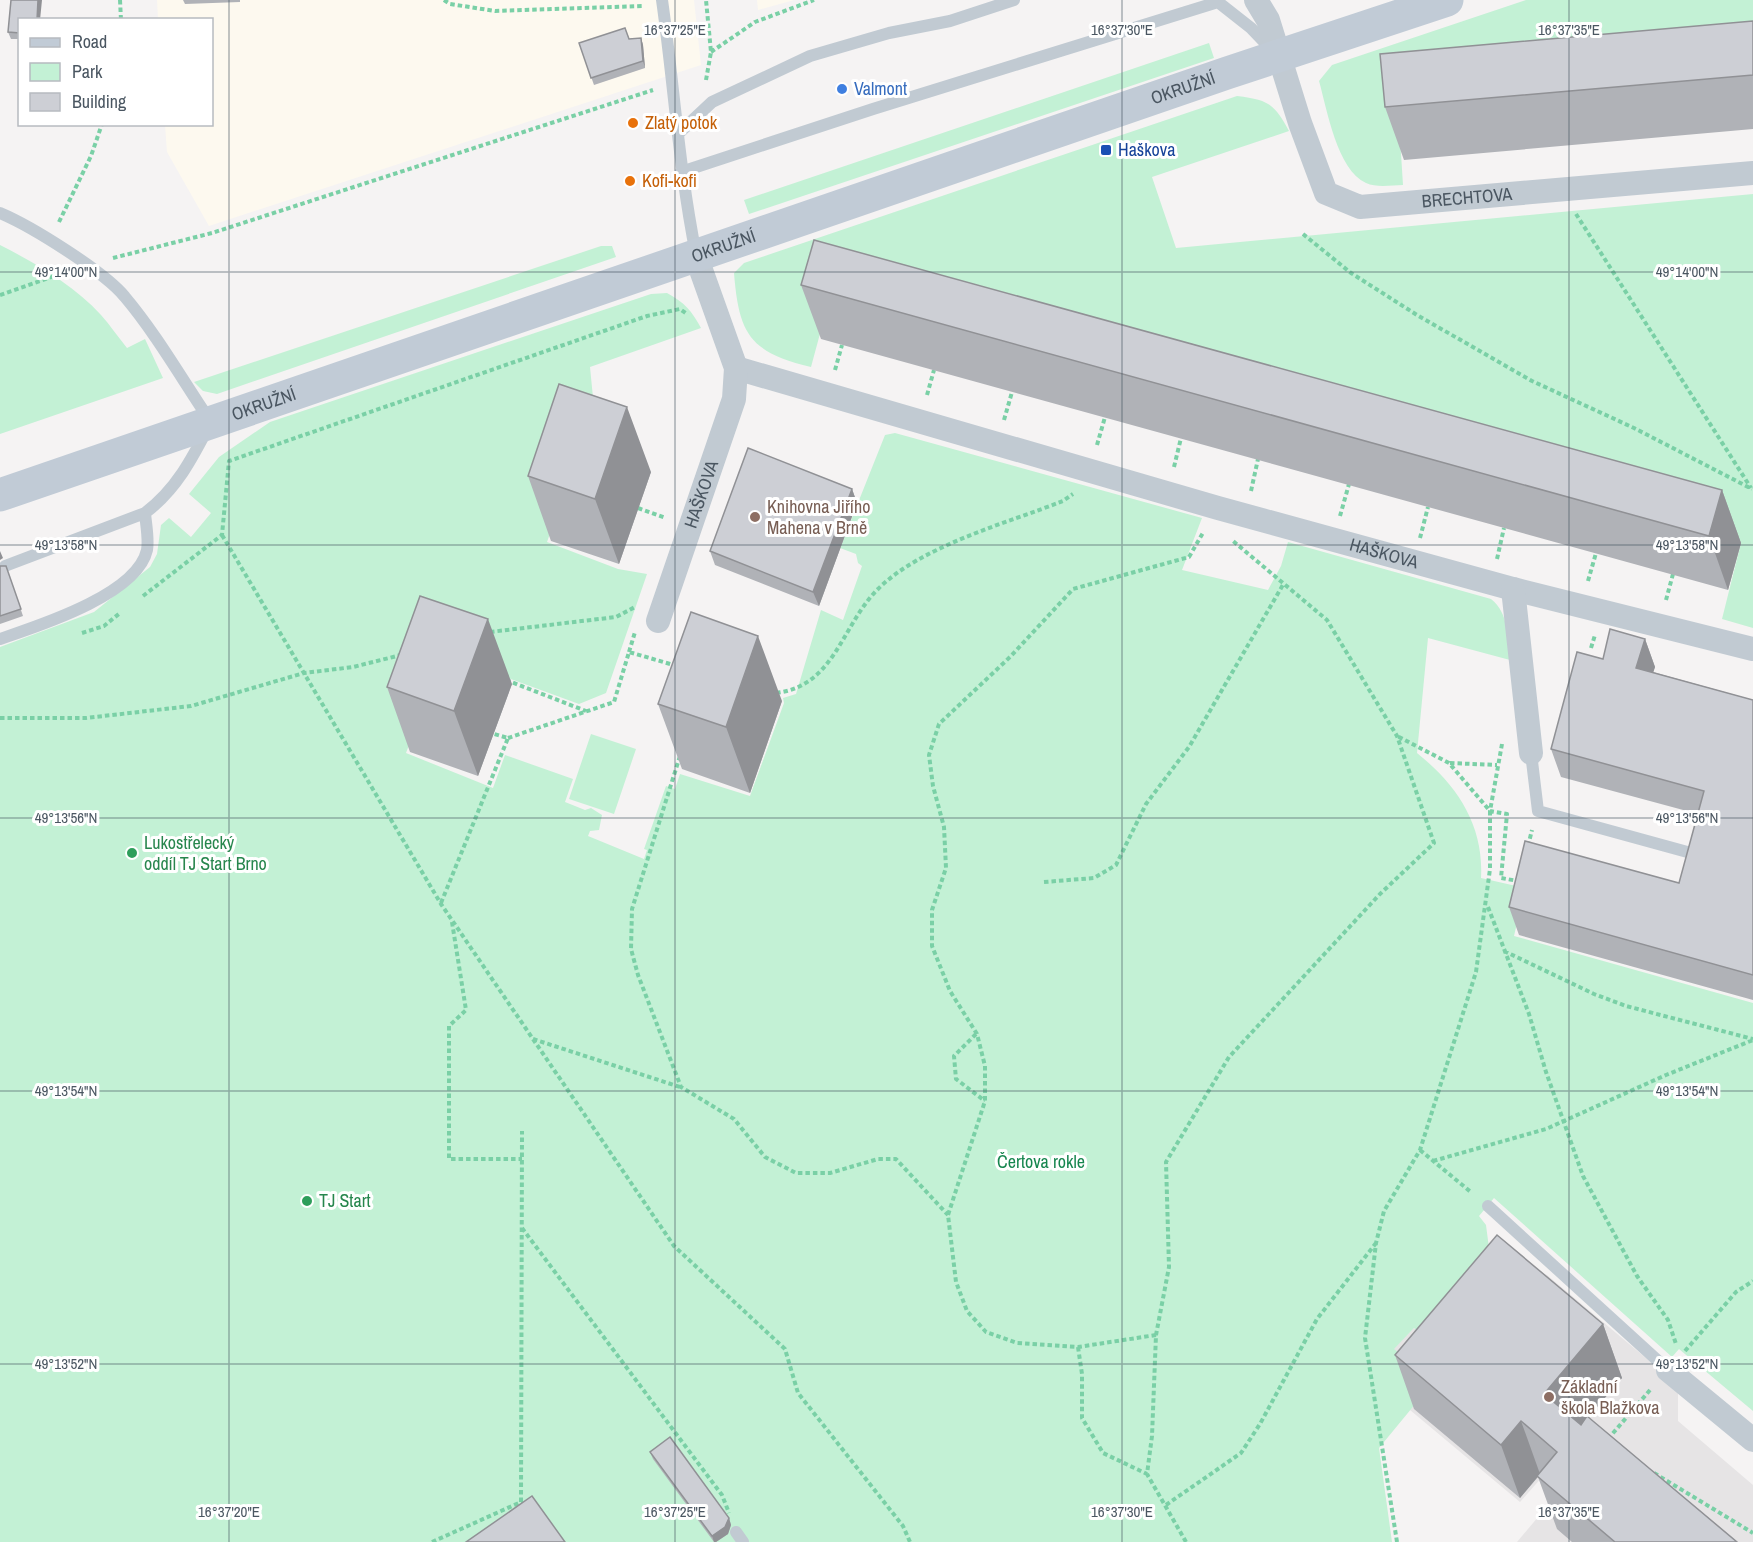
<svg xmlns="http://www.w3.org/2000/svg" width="1753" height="1542" font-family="'Archivo Narrow',sans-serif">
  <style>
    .commercial { fill: #fdf9ef }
    .education { fill: #e6e4e5 }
    .green { fill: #c3f1d5 }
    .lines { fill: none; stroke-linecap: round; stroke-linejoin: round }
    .path { stroke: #7ad0a6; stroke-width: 4; stroke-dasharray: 4.5 3; stroke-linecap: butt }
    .lane { stroke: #c1cad2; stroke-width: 12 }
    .street { stroke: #c1cad2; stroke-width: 24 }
    .secondary { stroke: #c1cbd6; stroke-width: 33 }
    .wall { fill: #b0b2b7 }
    .shaded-wall { fill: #909195 }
    .building { fill: #cdcfd5; stroke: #909195; stroke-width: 1.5 }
    .ticks { fill: none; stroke: #4a5661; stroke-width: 1.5; stroke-opacity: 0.45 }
    .shop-dot { fill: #3f7fe0; stroke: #fff; stroke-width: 2 }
    .food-dot { fill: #e8710a; stroke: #fff; stroke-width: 2 }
    .transit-dot { fill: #1a4fb4; stroke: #fff; stroke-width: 2 }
    .education-dot { fill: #8d6e63; stroke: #fff; stroke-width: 2 }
    .leisure-dot { fill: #2e9e5b; stroke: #fff; stroke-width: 2 }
    .labels { text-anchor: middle; stroke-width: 6; stroke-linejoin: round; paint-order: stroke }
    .street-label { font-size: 18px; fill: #4a5661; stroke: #fff }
    .shop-label { font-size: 18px; fill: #366cbe; stroke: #fff; text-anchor: start }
    .food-label { font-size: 18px; fill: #c56008; stroke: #fff; text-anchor: start }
    .transit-label { font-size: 18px; fill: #164399; stroke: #fff; text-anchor: start }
    .education-label { font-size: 18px; fill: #785e54; stroke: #fff; text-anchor: start }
    .leisure-label { font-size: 18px; fill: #27864d; stroke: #fff; text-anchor: start }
    .park-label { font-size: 18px; fill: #17864f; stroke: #fff }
    .ticks-label { font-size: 15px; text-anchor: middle; fill: #4a5661; stroke: #fff; stroke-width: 6; stroke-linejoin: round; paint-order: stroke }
  </style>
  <rect width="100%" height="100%" fill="#f5f3f3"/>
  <!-- commercial -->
  <path class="commercial" d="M157,0H694L701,65L209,226L167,152L165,125L212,124V20L158,19Z
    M757,0H794L758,10Z"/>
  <!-- education -->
  <path class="education" d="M1531,1269L1547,1275L1678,1385V1421L1753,1485V1542H1517L1560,1491L1543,1476L1520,1502L1410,1410L1435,1380L1393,1349L1414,1328L1423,1336Z"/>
  <!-- green -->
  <path class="green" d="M1526,0H1753V49L1398,107L1403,185C1392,185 1377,188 1366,183C1337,170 1327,109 1319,81L1332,65Z
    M1209,43L1214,58L749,214L744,200Z
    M1237,96C1268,100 1274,103 1289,131L1152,177L1176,248L1753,194V628L1722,619L1741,543L831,293L811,367C750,352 739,335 734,273L744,263Z
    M0,245C35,263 74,285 101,315C110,325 118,337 127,348L145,339L163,378L0,434Z
    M601,246H612L616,257L217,394L203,391L194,382Z
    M667,293C684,302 692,311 701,328L590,367L595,418L581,446L547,542L618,569L647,574L606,693L579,704L470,664L442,658L406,753L493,788L505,755L573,779L565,802L585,810L591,808L602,815L599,830L590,831L588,836L644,859L647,850L644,849L666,786L675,789L680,774L750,796L784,703L783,698L796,694L821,610L843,620L862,566L858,563L856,554L840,548L885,435L895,433L1202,518L1182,570L1268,590L1281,566L1288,542L1491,599C1509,613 1508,639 1510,660L1428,638L1417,753C1457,785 1484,825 1481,878L1525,888L1514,936L1753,1003V1411L1679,1349L1672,1357L1494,1198L1479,1216L1486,1225L1489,1248L1423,1336L1414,1328L1394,1349L1435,1380L1379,1448L1392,1542H0V647L94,612L150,567L157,554L161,525L169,518L191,537L211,513L189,494L219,457L270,422L651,294Z
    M591,734L636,749L614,814L569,799Z"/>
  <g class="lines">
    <!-- path -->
    <path class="path" d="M120,0L121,20
      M444,0L450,4L495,11L644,6
      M711,52L755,22L814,0
      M706,80L711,52L706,0
      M1576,214L1751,488
      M59,222L91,156L102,124
      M1303,234L1351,273L1417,315L1532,381L1634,428L1752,489
      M113,258L212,233L653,90
      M0,295L63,273
      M835,370L842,345
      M927,395L934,370
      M1004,420L1012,392
      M1097,445L1105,417
      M1174,467L1181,438
      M1251,491L1258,459
      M638,508L666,518
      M1340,516L1349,484
      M222,535L441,904L674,1246L785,1349L798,1393L903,1526L910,1542
      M1420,538L1428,507
      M1497,559L1504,528
      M1588,581L1596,553
      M143,596L222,535L229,461L647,316L680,309L687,314
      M1666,600L1673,574
      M490,632L616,617L635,607
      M82,633L104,626L120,613
      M1591,648L1595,635
      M629,652L635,632
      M506,680L586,711
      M776,693C835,686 841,626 878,589C921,546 1007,523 1063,501L1073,494
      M0,718H86L191,706L304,673L353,667L401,655
      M508,738L614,702L629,652L677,666
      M1502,744L1490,811L1507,814L1501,878L1518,881
      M680,756L632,909L631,949L638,975L681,1087L734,1119L765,1157L796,1173H830L878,1159H896L948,1215
      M1450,763L1497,765
      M1528,846L1532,830
      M1044,882L1094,878L1116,865L1146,804L1189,747L1284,583
      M441,903L508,738L494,734
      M1488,907L1529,1014L1546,1072L1583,1176L1637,1276L1668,1320L1676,1344
      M452,922L466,1010L449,1026V1159H522
      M1504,951L1594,994L1626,1006L1753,1039
      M976,1034L954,1056L956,1079L985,1101
      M533,1039L680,1087
      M1420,1150L1472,1193
      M1433,1161L1546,1129L1666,1075L1753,1040
      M522,1228L722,1495L729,1513
      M1156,1335L1078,1347L1017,1343L986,1332L967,1311L956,1282L948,1215L985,1101V1066L977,1034L950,991L932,946V910L946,868L944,827L933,786L929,755L939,724L1010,657L1073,589L1189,557L1204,531
      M1078,1347L1082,1374V1418L1103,1453L1147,1474
      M1685,1351L1736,1292L1753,1281
      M1608,1439L1650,1390
      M1654,1473L1753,1533
      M1166,1505L1241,1453L1260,1424L1317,1319L1376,1243
      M432,1542L521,1502L522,1131
      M1186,1542L1147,1474L1152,1436L1156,1335L1169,1267L1166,1162L1229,1057L1380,894L1434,843L1397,736L1327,620L1233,541
      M1397,1542L1365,1338L1376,1243L1384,1211L1420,1150L1476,972L1490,869V811L1449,763L1397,736"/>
    <!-- lane -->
    <path class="lane" d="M662,0C674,85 679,170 696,254
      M680,132L712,102L810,56L889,33L950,21L1014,0
      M681,172L873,109L1218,2L1251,28L1273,51
      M0,213C31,226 105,272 125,297C157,335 183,381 211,422C193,457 177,489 145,513L5,566
      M0,639C38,626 137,595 147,550C149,539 146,525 145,513
      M1531,753L1538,811L1691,853
      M1488,1206L1668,1370
      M736,1532L743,1542"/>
    <!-- street -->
    <g class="street">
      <path id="s1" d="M1256,0L1268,20L1300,123L1326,193L1360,207L1753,173"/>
      <path id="s2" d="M736,368L1218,508L1513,589L1753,649"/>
      <path d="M1513,589L1531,753"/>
      <path id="s3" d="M658,621L734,399L736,368L696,256"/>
      <path d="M1668,1370L1753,1440"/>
    </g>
    <!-- secondary -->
    <path class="secondary" id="s4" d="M0,495L1227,73L1447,0"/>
  </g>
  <!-- wall -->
  <path class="wall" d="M183,0H240V2L185,4Z
    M20,20V39H11L8,32Z
    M1753,21V129L1404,160L1385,107Z
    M641,38L643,45L645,68L594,85L579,43Z
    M801,285L1722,490L1741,543L1728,590L821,339Z
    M651,472L619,564L551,541L528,476Z
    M852,489L857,503L819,606L715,565L710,551Z
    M0,566H6L23,616L0,624Z
    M1645,639L1655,667L1653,672L1753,700V1000L1519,935L1509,907L1679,883L1698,814L1561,777L1551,749L1603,659Z
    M512,684L478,776L410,752L387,687Z
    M782,701L750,793L682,769L658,704Z
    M1603,1324L1622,1378L1588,1417L1737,1542H1572L1557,1529L1538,1477L1520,1498L1414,1409L1395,1355Z
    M650,1452L729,1518L731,1525L728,1534L716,1542H714L653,1459Z"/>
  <!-- shaded-wall -->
  <path class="shaded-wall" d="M38,0H42L40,20H37Z
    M641,38L643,45L645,68L643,61Z
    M627,407L651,472L619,564L595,499Z
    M852,489L857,503L819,606L813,592Z
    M1722,490L1741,543L1728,590L1709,536Z
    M0,551L3,558L0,560Z
    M488,619L512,684L478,776L454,711Z
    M758,636L782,701L750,793L726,727Z
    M1645,639L1655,667L1646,695L1636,668Z
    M1603,1324L1622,1378L1563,1447L1544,1394Z
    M1521,1421L1540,1474L1520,1498L1501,1445Z
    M729,1518L731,1525L728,1534L716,1542H714L712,1536Z"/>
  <!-- building -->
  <path class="building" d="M11,0H38L37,20H20V33L8,32Z
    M1753,21V75L1385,107L1380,54Z
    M625,28L629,39L641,38L643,61L591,78L579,43Z
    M814,240L1722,490L1709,536L801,285Z
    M559,384L627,407L595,499L528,476Z
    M748,448L852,489L813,592L710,551Z
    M0,566H6L21,609L0,616Z
    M420,596L488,619L454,711L387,687Z
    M691,612L758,636L726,727L658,704Z
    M1610,629L1645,639L1636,668L1753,700V975L1509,907L1525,841L1679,883L1704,791L1551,749L1577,652L1603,659Z
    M1497,1235L1603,1324L1544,1394L1581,1425L1587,1416L1737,1542H1615L1537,1476L1557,1452L1521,1421L1501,1445L1395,1355Z
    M670,1437L729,1518L725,1527L712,1536L650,1452Z
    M532,1496L565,1542H466Z"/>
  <!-- ticks -->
  <path class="ticks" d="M229,0V1542M675,0V1542M1122,0V1542M1569,0V1542M0,272H1753M0,545H1753M0,818H1753M0,1091H1753M0,1364H1753"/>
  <!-- markers -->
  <circle class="shop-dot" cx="842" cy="89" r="6"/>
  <g class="food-dot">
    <circle cx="633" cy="123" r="6"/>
    <circle cx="630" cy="181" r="6"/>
  </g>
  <rect class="transit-dot" x="1100" y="144" width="12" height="12" rx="3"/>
  <g class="education-dot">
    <circle cx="755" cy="517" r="6"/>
    <circle cx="1549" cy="1397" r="6"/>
  </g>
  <g class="leisure-dot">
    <circle cx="132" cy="853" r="6"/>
    <circle cx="307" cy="1201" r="6"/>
  </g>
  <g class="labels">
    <!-- street labels -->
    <g class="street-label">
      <text dy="6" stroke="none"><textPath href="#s4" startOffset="1251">OKRUŽNÍ</textPath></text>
      <text dy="6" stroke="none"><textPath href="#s1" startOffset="350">BRECHTOVA</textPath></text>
      <text dy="6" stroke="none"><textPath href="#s4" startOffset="765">OKRUŽNÍ</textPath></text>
      <text dy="6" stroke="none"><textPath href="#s4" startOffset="279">OKRUŽNÍ</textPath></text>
      <text dy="6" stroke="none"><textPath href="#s3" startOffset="134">HAŠKOVA</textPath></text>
      <text dy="6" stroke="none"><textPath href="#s2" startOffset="674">HAŠKOVA</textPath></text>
    </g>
    <!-- shop labels -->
    <g class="shop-label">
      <text x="854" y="95">Valmont</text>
    </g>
    <!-- food labels -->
    <g class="food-label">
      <text x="645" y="129">Zlatý potok</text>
      <text x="642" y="187">Kofi-kofi</text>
    </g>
    <!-- transit labels -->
    <g class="transit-label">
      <text x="1118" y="156">Haškova</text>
    </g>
    <!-- education labels -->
    <g class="education-label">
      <text x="767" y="513">Knihovna Jiřího<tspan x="767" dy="21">Mahena v Brně</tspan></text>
      <text x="1561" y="1393">Základní<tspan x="1561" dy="21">škola Blažkova</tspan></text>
    </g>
    <!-- leisure labels -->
    <g class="leisure-label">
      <text x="144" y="849">Lukostřelecký<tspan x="144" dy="21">oddíl TJ Start Brno</tspan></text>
      <text x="319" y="1207">TJ Start</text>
    </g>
    <!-- park labels -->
    <g class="park-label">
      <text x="1041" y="1168">Čertova rokle</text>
    </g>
  </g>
  <g class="ticks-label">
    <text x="675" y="35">16°37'25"E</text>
    <text x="1122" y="35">16°37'30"E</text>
    <text x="1569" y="35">16°37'35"E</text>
    <text x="66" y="277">49°14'00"N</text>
    <text x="1687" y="277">49°14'00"N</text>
    <text x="66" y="550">49°13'58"N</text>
    <text x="1687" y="550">49°13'58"N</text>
    <text x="66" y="823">49°13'56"N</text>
    <text x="1687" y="823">49°13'56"N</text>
    <text x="66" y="1096">49°13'54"N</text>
    <text x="1687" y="1096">49°13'54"N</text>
    <text x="66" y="1369">49°13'52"N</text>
    <text x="1687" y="1369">49°13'52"N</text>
    <text x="229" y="1517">16°37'20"E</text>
    <text x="675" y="1517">16°37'25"E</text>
    <text x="1122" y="1517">16°37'30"E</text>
    <text x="1569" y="1517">16°37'35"E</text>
  </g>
  <!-- legend -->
  <rect x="18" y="18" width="195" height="108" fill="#ffffff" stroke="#b7bbc0" stroke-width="1.5"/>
  <rect x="30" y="38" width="30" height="9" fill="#c1cbd6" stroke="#b7bbc0" stroke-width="1.5"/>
  <text x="72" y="48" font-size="18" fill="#4a5661">Road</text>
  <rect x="30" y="63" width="30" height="18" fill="#c3f1d5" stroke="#b7bbc0" stroke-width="1.5"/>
  <text x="72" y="78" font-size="18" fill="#4a5661">Park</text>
  <rect x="30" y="93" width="30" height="18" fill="#cdcfd5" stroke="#b7bbc0" stroke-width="1.5"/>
  <text x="72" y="108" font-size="18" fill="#4a5661">Building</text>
</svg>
